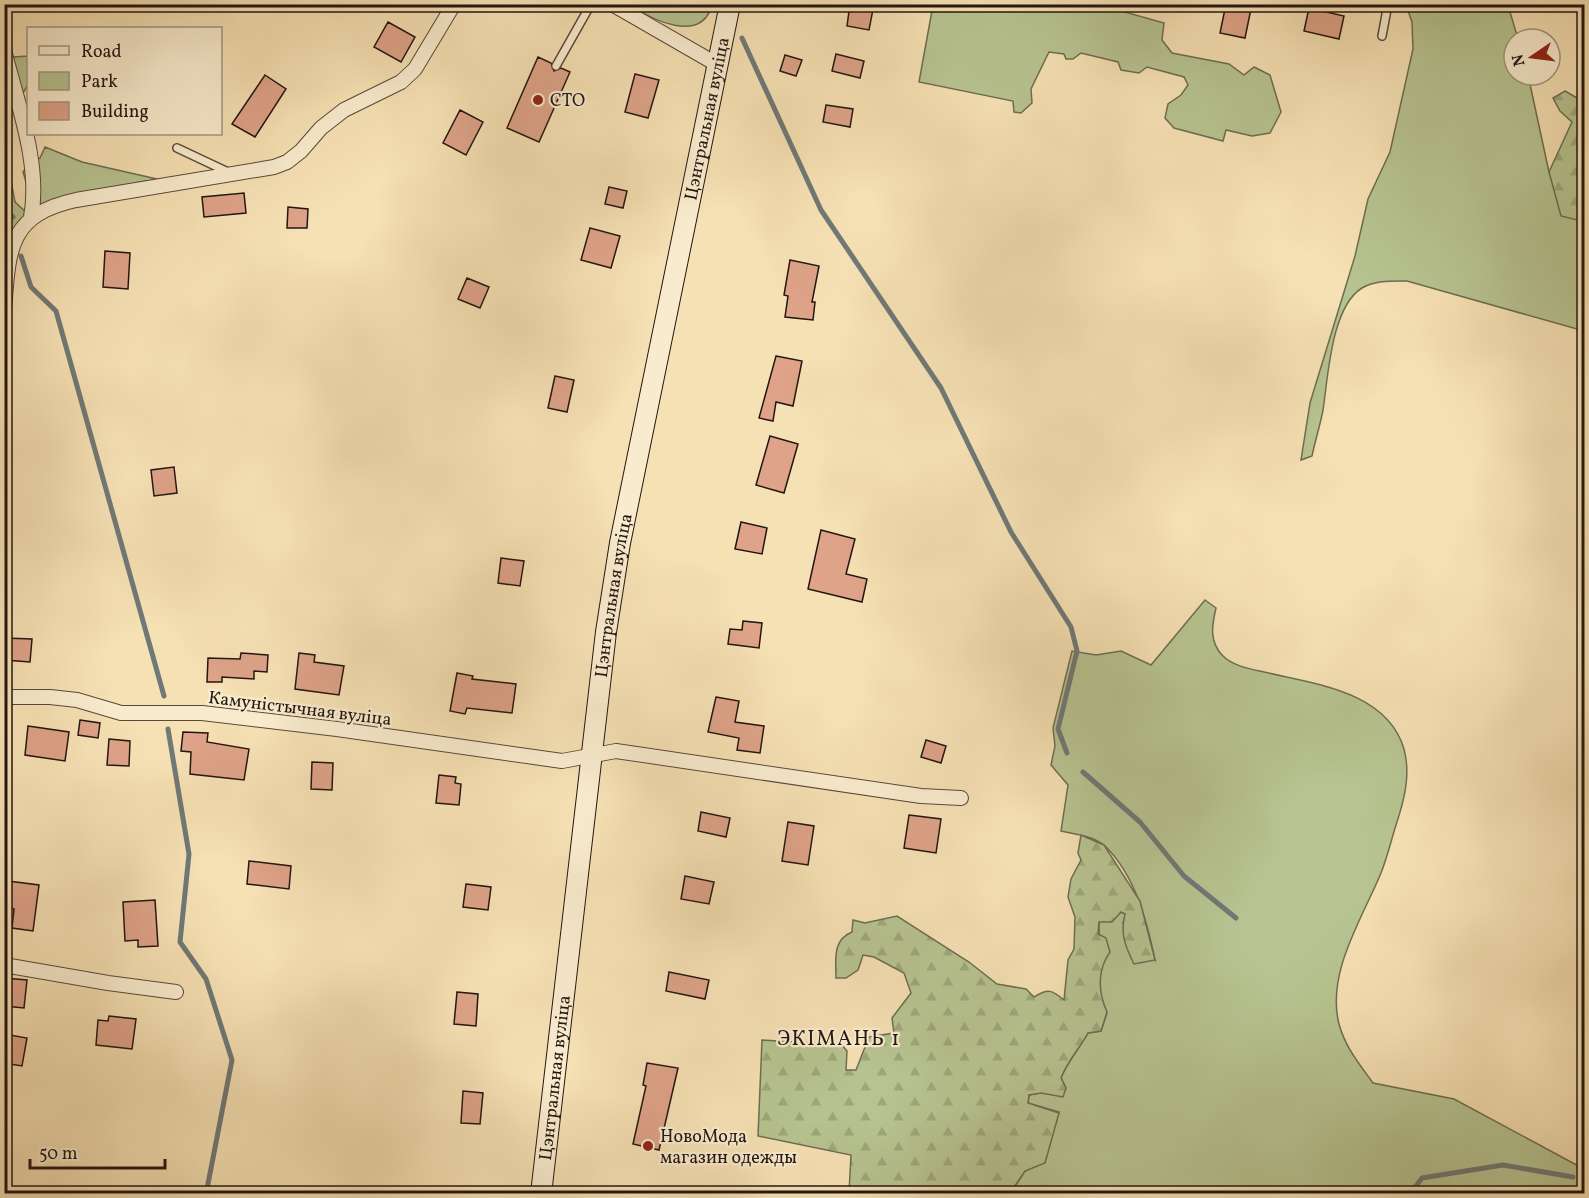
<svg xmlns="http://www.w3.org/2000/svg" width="1589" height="1198" font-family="Vollkorn,serif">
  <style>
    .green { fill: #b7c491; stroke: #6d6d52; stroke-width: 1.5 }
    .forest { fill: url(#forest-firs); stroke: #6d6d52; stroke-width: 1.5 }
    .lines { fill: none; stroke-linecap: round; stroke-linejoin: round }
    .stream { stroke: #6f7976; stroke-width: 5 }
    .building { fill: #dea388; stroke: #231612; stroke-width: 1.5 }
    .service-casing { stroke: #58493a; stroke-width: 10 }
    .minor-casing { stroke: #58493a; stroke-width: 16 }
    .secondary-casing { stroke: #231612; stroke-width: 22 }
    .service { stroke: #f9ecce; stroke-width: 7 }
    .minor { stroke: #f9ecce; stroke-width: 14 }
    .secondary { stroke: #f9ecce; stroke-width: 20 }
    .poi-dot { fill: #8f2418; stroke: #f9ecce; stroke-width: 2 }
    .labels { text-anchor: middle; stroke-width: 4.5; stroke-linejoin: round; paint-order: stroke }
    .poi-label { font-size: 18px; fill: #231612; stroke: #f9ecce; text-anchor: start }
    .street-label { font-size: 18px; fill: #231612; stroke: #f9ecce }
    .quarter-label { font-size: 21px; letter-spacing: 1.5px; fill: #231612; stroke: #f9ecce }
  </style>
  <defs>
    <pattern id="forest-firs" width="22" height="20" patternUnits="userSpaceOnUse" patternTransform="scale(1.5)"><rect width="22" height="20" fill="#b7c491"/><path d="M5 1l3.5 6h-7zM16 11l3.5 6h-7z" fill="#9da87c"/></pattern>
  </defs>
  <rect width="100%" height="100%" fill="#f6e1b4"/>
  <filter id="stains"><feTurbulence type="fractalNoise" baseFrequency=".00333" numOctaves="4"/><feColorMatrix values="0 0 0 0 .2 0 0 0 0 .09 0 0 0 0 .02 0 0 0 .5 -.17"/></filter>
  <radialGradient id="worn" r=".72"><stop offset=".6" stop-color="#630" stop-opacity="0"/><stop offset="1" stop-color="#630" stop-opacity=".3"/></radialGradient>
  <!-- green -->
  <path class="green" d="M630,5H712C701,45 651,19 630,5Z
    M933,5H1100L1164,23L1162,40L1172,53L1229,64L1244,75L1254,67L1270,75L1281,112L1270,133L1252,136L1226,130L1223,141L1174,128L1165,118L1168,104L1181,95L1188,85L1184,77L1147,67L1139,73L1121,70L1118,62L1081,53L1073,59H1066L1064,54L1049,52L1031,89L1032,103L1021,113L1014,112L1013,101L919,82Z
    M1406,5H1503L1510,12L1518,39H1514V75H1528L1549,172L1581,221L1584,220V331L1407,281C1392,281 1376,280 1362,288C1331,307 1328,378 1323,410C1320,426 1315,441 1312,456L1301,460L1310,403L1355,256L1368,199L1390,152L1413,49L1412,22Z
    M28,56V85L21,96L13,57Z
    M45,147L82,162L157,179L49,201L28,214L31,198L23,172L32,160L40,158Z
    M1205,600L1216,608C1212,625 1209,641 1222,655C1232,666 1251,669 1264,672C1314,684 1387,691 1404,749C1411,775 1404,801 1396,825C1391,841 1387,858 1381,873C1362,919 1326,973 1339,1024C1345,1047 1360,1065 1373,1083L1454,1099L1584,1169V1193L1010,1194L1025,1171L1045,1162L1059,1112L1028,1103L1029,1095L1066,1088L1061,1078C1067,1062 1079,1049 1088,1033L1101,1031L1107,1013L1100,998L1099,922L1122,912L1126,914L1123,923L1155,960C1147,921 1135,875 1105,846C1094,836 1074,834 1061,831L1068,785L1051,765L1055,746L1053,728L1072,651L1096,655L1121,651L1151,665Z"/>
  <!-- forest -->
  <path class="forest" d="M1565,91L1584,102V220L1581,221L1561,216L1549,172L1572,122L1560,111L1553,98Z
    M5,149L15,202L28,214L5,247Z
    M1081,835L1104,845L1140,901L1155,960L1134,964C1125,946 1120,933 1125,914L1121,912L1112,922H1099L1098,934L1106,938L1110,952C1097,970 1098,992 1107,1012L1101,1031L1088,1033C1079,1049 1067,1062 1061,1078L1066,1088L1063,1097L1041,1093L1029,1095L1028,1103L1059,1113L1045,1163L1025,1171L1010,1193H849L851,1155L758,1136L762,1040L842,1045L847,1051L846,1070H856L869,1037L894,1033L892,1018L911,993L904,973L874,957L863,955L858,970L846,978H836C836,960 832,940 852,932L853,920L865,923L897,916L969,962L997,984L1026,989L1034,997C1048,988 1052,990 1064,1000L1068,960L1074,949L1075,917L1068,897L1071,879L1081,860L1078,853Z"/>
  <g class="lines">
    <!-- stream -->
    <path class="stream" d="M742,38L821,210L941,388L1011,532L1071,627L1077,651L1058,729L1067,753
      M4,210L13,217
      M21,256L31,287L56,311L164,696
      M168,729L189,854L180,942L206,979L232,1060L206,1194
      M1083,772L1140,822L1184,876L1236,918
      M1410,1194L1422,1178L1503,1165L1573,1177"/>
  </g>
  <!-- building -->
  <path class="building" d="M850,4H874L869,30L847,26Z
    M1226,4H1252L1245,38L1220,33Z
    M1309,8L1344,16L1339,39L1304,31Z
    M388,22L415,37L401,62L374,47Z
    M836,54L864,61L860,78L832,71Z
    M785,55L802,60L796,76L780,71Z
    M538,57L551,63L554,71L561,68L570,72L539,142L507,128Z
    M635,74L659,80L648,118L625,112Z
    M265,75L286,89L255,137L232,124Z
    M826,105L853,109L850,127L823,122Z
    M460,110L483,122L466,155L443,143Z
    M609,187L627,191L623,208L605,204Z
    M244,193L246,213L204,217L202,197Z
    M288,207L308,209L307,228H287Z
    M590,228L620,236L611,268L581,260Z
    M105,251L130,253L128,289L103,287Z
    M790,260L819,266L812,302H815L813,320L785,317L788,296L784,295Z
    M467,278L489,287L480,308L458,299Z
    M776,356L802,361L793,406L776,402L773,421L759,418Z
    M555,376L574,380L567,412L548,408Z
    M770,436L798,444L784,493L756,485Z
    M174,467L177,493L154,496L151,470Z
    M741,522L767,528L762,554L735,549Z
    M821,530L855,539L846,574L867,579L862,602L808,589Z
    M501,558L524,561L520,586L498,583Z
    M743,621L762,623L759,648L728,644L730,629L742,630Z
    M4,638L32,639L30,662L4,660Z
    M241,653L268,655L267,672L254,671V679L222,677V682H207L208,658L240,659Z
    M299,653L315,655L314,662L344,666L339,695L295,689Z
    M457,673L473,676L472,679L516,684L512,713L467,708L465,714L450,711Z
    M716,697L739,701L735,722L764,726L760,753L737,750L739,738L708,732Z
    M80,720L100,723L98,738L78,735Z
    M28,726L69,732L65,761L25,755Z
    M183,732L208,733L207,742L249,749L244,780L190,774L191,752L181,751Z
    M109,739L130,741L129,766L107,765Z
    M926,740L946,746L941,763L921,757Z
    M312,762L333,763L332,790L311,789Z
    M439,775L456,777L455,783L461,784L459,805L436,803Z
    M701,812L730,818L726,837L698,831Z
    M909,815L941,819L936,853L904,848Z
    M788,822L814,826L808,865L782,861Z
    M249,861L291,866L289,889L247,884Z
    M685,876L714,882L709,904L681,899Z
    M8,881L39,885L33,931L12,928L14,909L5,908Z
    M466,884L491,887L488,910L463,907Z
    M155,900L158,946L138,947V940L125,941L123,902Z
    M669,972L709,980L705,999L666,991Z
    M4,978L27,980L24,1008L4,1006Z
    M457,992L478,994L476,1026L454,1024Z
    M109,1016L136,1019L132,1049L96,1045L98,1020L108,1021Z
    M4,1034L27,1038L22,1066L4,1063Z
    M647,1063L678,1068L659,1150L633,1144L646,1086L643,1085Z
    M463,1091L483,1093L480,1124L461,1123Z"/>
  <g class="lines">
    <!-- service casing -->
    <g class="service-casing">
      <path id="service" d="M1382,36L1388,4
        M556,66L591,4
        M177,148L228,172"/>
    </g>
    <!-- minor casing -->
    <g class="minor-casing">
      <path id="minor" d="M612,4L718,65
        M4,50C17,102 41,165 31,217
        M4,310C9,249 8,215 76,200L274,167L287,162L301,151L321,128L344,110L401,82L415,69L454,4
        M4,697H50L77,700L121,713H202L337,729L562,761L616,751L921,796L961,798
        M4,965L108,983L176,992"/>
    </g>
    <!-- secondary casing -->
    <g class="secondary-casing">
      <g id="secondary">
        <path id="s1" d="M541,1194L606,632L620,543L730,4"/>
      </g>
    </g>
    <!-- service -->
    <use href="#service" class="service"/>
    <!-- minor -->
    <use href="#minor" class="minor"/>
    <!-- secondary -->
    <use href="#secondary" class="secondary"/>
  </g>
  <!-- markers -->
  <g class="poi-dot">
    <circle cx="538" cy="100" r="6"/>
    <circle cx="648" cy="1146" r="6"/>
  </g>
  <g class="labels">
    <!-- poi labels -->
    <g class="poi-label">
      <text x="550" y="106">СТО</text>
      <text x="660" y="1142">НовоМода<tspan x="660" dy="21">магазин одежды</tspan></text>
    </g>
    <!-- street labels -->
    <g class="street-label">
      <text dy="6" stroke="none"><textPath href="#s1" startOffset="1089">Цэнтральная вуліца</textPath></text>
      <text dy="6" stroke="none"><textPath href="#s1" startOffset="603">Цэнтральная вуліца</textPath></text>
      <text transform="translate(300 708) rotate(7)" y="6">Камуністычная вуліца</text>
      <text dy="6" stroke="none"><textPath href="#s1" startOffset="117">Цэнтральная вуліца</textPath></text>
    </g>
    <!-- quarter labels -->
    <g class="quarter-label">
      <text x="839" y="1045">ЭКІМАНЬ 1</text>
    </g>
  </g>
  <!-- margin -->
  <rect width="1589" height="1198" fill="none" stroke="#f6e1b4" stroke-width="24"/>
  <rect x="6" y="6" width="1577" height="1186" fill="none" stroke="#231612" stroke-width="3"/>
  <rect x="12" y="12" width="1565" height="1174" fill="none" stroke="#231612" stroke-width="1.5"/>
  <!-- legend -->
  <rect x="27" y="27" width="195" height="108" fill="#f9ecce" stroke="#a39683" stroke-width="1.5"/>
  <rect x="39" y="46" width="30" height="9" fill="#f9ecce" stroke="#a39683" stroke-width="1.5"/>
  <text x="81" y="57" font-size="18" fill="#231612">Road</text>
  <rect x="39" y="72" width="30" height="18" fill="#b7c491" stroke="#a39683" stroke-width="1.5"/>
  <text x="81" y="87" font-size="18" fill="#231612">Park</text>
  <rect x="39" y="102" width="30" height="18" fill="#dea388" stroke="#a39683" stroke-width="1.5"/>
  <text x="81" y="117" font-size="18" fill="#231612">Building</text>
  <!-- north arrow -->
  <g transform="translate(1532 57) rotate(256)"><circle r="28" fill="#f9ecce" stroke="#a39683" stroke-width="1.5"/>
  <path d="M0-4.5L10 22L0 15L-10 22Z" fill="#8f2418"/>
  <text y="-9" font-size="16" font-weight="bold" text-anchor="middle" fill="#231612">N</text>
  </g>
  <!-- scale -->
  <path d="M30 1159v9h135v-9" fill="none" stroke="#231612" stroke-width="3"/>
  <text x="39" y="1159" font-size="18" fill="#231612" stroke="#f9ecce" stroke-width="4.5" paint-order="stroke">50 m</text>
  <rect width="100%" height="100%" filter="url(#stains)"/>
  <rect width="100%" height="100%" fill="url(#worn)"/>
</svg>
